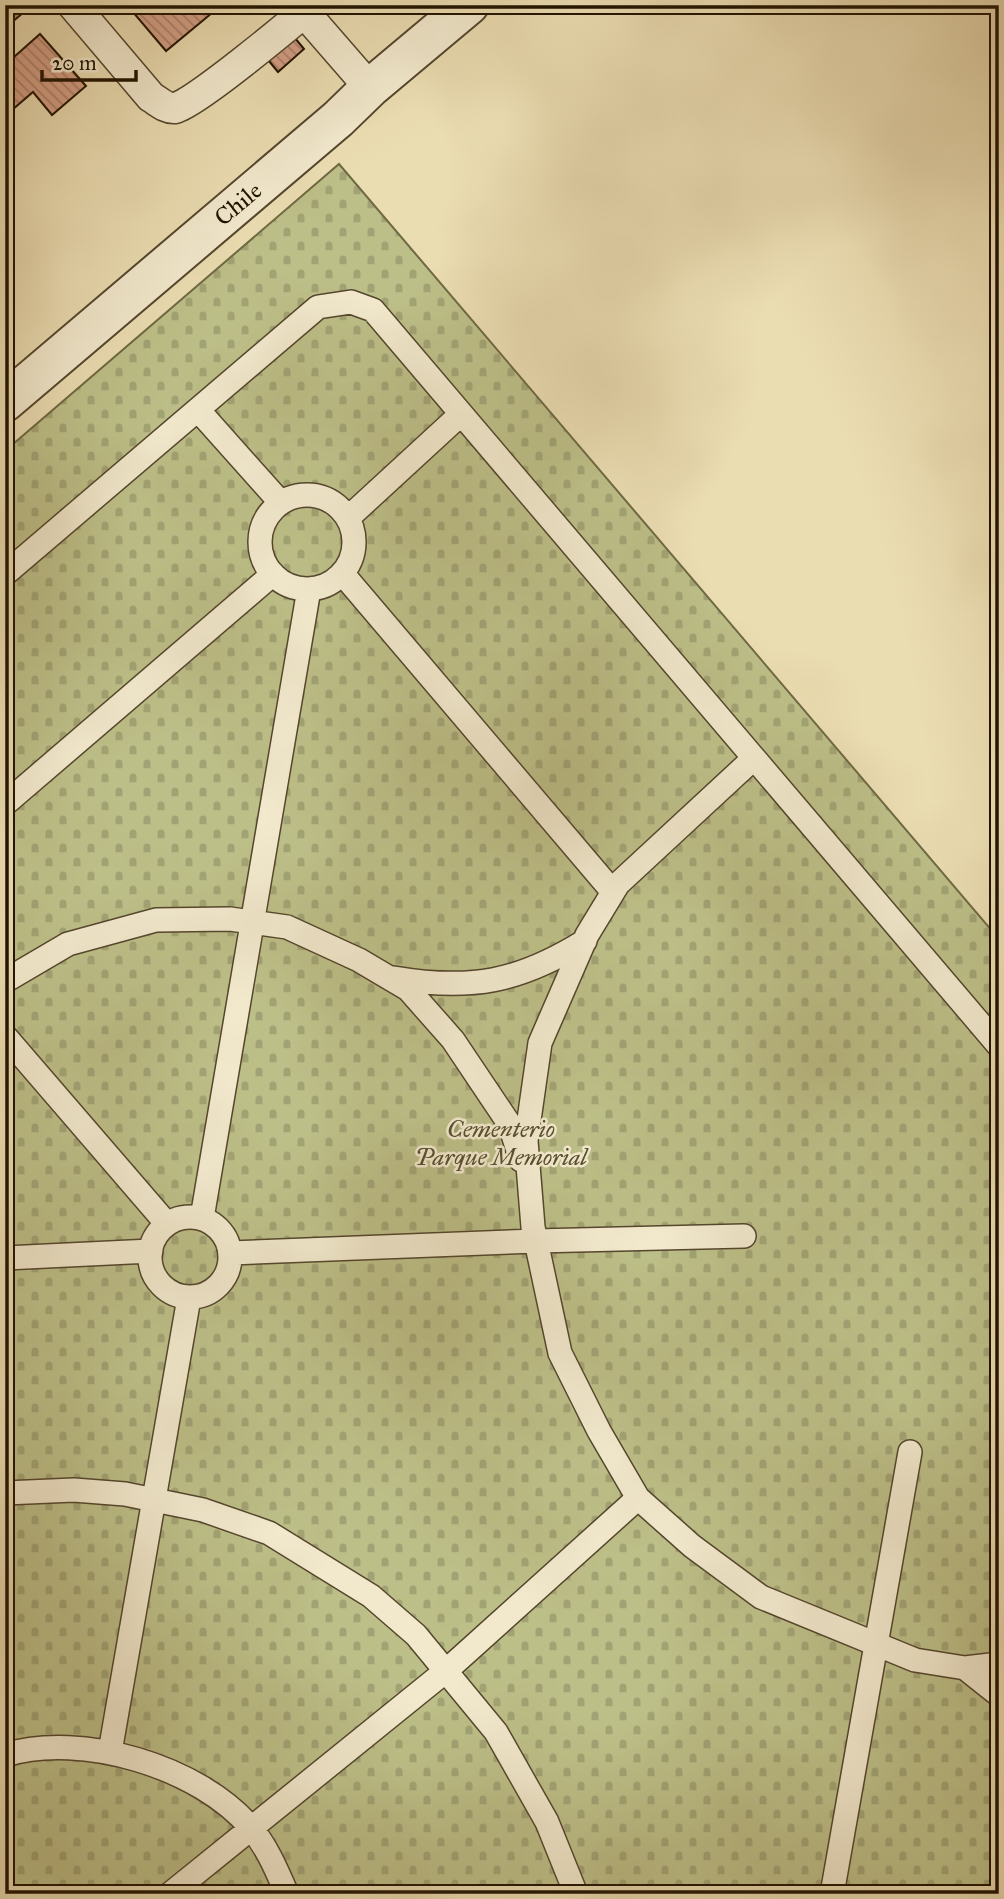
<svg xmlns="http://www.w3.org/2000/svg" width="1004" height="1899" font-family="'IM FELL Great Primer',serif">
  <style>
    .cemetery { fill: url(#cemetery-stones); stroke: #6f6944; stroke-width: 2 }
    .building { fill: url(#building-back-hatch); stroke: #211301; stroke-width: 2 }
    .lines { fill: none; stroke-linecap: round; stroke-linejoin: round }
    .pedestrian-casing { stroke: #54462d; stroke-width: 26 }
    .minor-casing { stroke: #54462d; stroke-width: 33 }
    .tertiary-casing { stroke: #54462d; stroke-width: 42 }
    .pedestrian { stroke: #f2e9cd; stroke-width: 23 }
    .minor { stroke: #f2e9cd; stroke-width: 30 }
    .tertiary { stroke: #f2e9cd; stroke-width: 38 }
    .labels { text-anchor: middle; stroke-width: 5; stroke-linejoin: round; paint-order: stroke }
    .street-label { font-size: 24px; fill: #211301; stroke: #f2e9cd }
    .park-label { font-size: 24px; font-style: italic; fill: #584f30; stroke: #f2e9cd }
  </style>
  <defs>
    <pattern id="cemetery-stones" width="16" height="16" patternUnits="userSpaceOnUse" patternTransform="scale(1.75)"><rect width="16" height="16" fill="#bdbf88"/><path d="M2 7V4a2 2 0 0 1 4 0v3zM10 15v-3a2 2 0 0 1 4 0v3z" fill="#a2a374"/></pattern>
    <pattern id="building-back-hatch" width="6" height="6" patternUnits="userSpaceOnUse" patternTransform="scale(1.75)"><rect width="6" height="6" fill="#d5a087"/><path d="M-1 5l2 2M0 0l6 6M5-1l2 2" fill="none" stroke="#ac816c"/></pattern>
  </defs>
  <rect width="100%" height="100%" fill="#ebddb2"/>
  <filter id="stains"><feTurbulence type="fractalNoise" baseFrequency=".00286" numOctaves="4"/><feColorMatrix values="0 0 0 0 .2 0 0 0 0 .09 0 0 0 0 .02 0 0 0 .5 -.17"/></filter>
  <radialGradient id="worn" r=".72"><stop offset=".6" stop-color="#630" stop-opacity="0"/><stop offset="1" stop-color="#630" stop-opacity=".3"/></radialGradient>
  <!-- cemetery -->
  <path class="cemetery" d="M339,164L999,939V1894H5V451Z"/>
  <!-- building -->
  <path class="building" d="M5,5H28L30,7L5,28Z
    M140,5H215L218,8L166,51L132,11Z
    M290,32L304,49L278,72L264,55Z
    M40,34L86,86L52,115L33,92L5,116V65Z"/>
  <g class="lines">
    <!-- pedestrian casing -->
    <g class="pedestrian-casing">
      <path id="pedestrian" d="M199,411L281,503
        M260 542a47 47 0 1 1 94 0a47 47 0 1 1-94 0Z
        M348,518L460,415
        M342,573L613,892
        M5,574L318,307L351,302L373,310L999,1046
        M753,759L618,884L587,935L540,1043L526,1141L533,1227L560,1353L599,1431L638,1498L692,1546L761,1597L915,1660L965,1668L999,1664
        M5,804L273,574
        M394,978C471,991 519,982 585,941
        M5,981L68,944L156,920L230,919L287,927L359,960L408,989L453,1040L510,1125L521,1160
        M5,1036L167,1224
        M150 1257a40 40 0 1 1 80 0a40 40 0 1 1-80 0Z
        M202,1218L309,589
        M231,1253L536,1241L744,1236
        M5,1258L151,1251
        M5,1493L74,1490L125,1494L203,1510L269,1533L371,1596L416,1635L496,1732L547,1822L576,1894
        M965,1668L999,1695
        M110,1752L189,1298
        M5,1755C81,1731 200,1767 251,1828C267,1847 277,1871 287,1894
        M170,1894L447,1670L638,1498
        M832,1894L910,1452"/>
    </g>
    <!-- minor casing -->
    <g class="minor-casing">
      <path id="minor" d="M73,5L151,97C158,101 166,109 175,108C192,106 294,21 312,5
        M304,12L370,88"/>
    </g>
    <!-- tertiary casing -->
    <g class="tertiary-casing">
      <path id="tertiary" d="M5,402L338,119L370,88L469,5"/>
    </g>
    <!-- pedestrian -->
    <use href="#pedestrian" class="pedestrian"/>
    <!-- minor -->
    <use href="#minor" class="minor"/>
    <!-- tertiary -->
    <use href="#tertiary" class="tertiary"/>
  </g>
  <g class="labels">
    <!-- street labels -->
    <g class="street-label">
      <text transform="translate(238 204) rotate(-40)" y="8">Chile</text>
    </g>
    <!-- park labels -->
    <g class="park-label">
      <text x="501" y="1137">Cementerio<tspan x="501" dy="28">Parque Memorial</tspan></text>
    </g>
  </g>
  <!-- margin -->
  <rect width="1004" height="1899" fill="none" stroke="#ebddb2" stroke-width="28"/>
  <rect x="7" y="7" width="990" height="1885" fill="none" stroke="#211301" stroke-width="3.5"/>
  <rect x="14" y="14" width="976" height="1871" fill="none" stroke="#211301" stroke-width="2"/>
  <!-- scale -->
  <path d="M42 70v10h94v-10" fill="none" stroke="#211301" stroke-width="3.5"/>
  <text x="52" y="70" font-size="21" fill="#211301" stroke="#f2e9cd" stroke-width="5" paint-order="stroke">20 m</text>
  <rect width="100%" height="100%" filter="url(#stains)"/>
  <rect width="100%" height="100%" fill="url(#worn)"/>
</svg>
